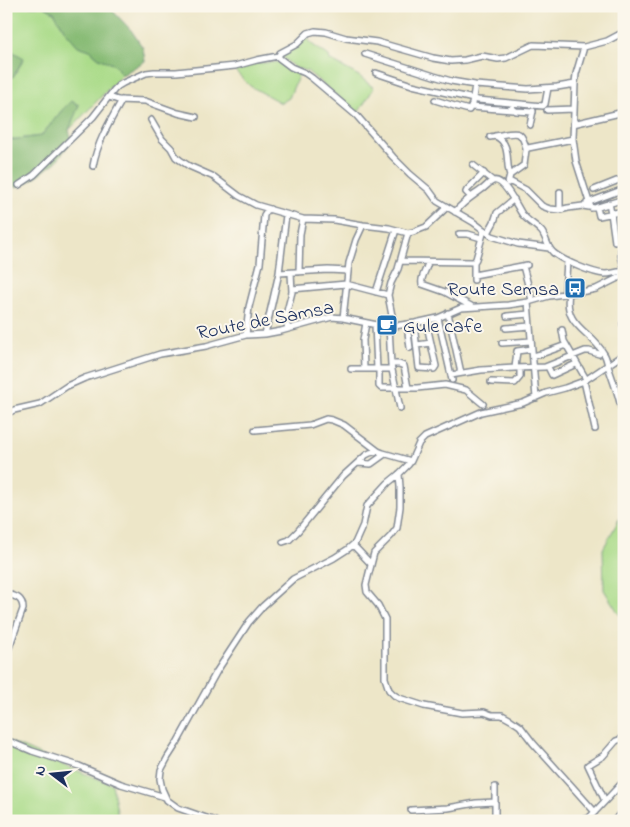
<svg xmlns="http://www.w3.org/2000/svg" width="630" height="827" font-family="'Indie Flower',sans-serif">
  <style>
    .green { fill: #aadb89; stroke: #628574 }
    .forest { fill: #87bb75; stroke: #51756a }
    .lines { fill: none; stroke-linecap: round; stroke-linejoin: round }
    .minor-casing { stroke: #848a93; stroke-width: 8 }
    .minor { stroke: #fff; stroke-width: 5 }
    .labels { text-anchor: middle; stroke-width: 4; stroke-linejoin: round; paint-order: stroke }
    .poi-label { font-size: 20px; fill: #1b2f5e; stroke: #fbf7ec; text-anchor: end }
    .street-label { font-size: 20px; fill: #1b2f5e; stroke: #fbf7ec }
  </style>
  <rect width="100%" height="100%" fill="#fbf7ec"/>
  <filter id="ink" filterUnits="userSpaceOnUse"><feTurbulence type="fractalNoise" baseFrequency=".02" numOctaves="2"/><feDisplacementMap in="SourceGraphic" scale="10" xChannelSelector="R" yChannelSelector="G"/><feConvolveMatrix kernelMatrix="1 2 1 2 8 2 1 2 1" color-interpolation-filters="sRGB"/></filter>
  <filter id="wash" filterUnits="userSpaceOnUse"><feTurbulence type="fractalNoise" baseFrequency=".0096" numOctaves="4" result="noise"/><feDisplacementMap in="SourceGraphic" scale="20" xChannelSelector="R" yChannelSelector="G"/><feGaussianBlur stdDeviation="1.12" result="paint"/><feColorMatrix in="noise" values="0 0 0 0 0 0 0 0 0 0 0 0 0 0 0 0 0 1.4 0 .05"/><feComposite in="paint" operator="in"/></filter>
  <g filter="url(#wash)">
    <rect width="100%" height="100%" fill="#ede6c8"/>
    <!-- green -->
    <path class="green" d="M6,6H43L54,12L65,31L78,45L90,50L99,58L115,65L122,75L69,130L78,105L63,109L41,136L11,140L6,138V79L13,77L24,59L6,48Z
      M307,38L310,43L329,56L330,60L359,76L374,88L358,113L307,71L295,68L282,57Z
      M279,62L299,74L289,98L281,103L250,86L234,70L233,68L258,63Z
      M624,510V617L619,614L604,590L603,549Z
      M6,740L70,768L112,784L119,821H6Z"/>
    <!-- forest -->
    <path class="forest" d="M43,6H108L131,30L143,48L145,61L122,75L115,65L99,58L90,50L78,46L65,31L54,12Z
      M6,48L24,58L13,77L6,79Z
      M71,101L79,105L69,130L72,140L56,162L30,181L16,187L6,186V138L11,140L41,136L63,109Z"/>
  </g>
  <g filter="url(#ink)">
    <g class="lines">
      <!-- minor casing -->
      <g class="minor-casing">
        <path id="minor" d="M621,6L624,8
          M584,47L576,74L575,84L573,139L576,161L591,208
          M365,54L434,76L451,81L475,85L528,89L557,87L575,84
          M376,73L412,85L478,100L543,106L545,104L548,88
          M109,97L118,100L145,101L178,113L196,117
          M435,100L458,107L469,110L472,104L475,85
          M471,107L513,110
          M512,108L516,111L533,112
          M547,110L574,109
          M151,120L162,139L171,148L176,157L180,160L189,166L214,177L239,196L256,205L270,209
          M573,124L624,112
          M530,125L533,111
          M495,136C512,143 505,163 510,175
          M490,137C497,136 513,131 519,134C523,137 525,144 526,149
          M473,165L493,181
          M93,166C97,143 110,121 122,100
          M509,181L526,190L542,206L550,209L560,210L568,208L583,206L595,208L624,199
          M508,183L510,175L524,165L526,150L528,148L573,139
          M19,185L34,175L93,117L114,90L118,86L123,83L146,73L154,72H176L235,66L257,60L278,56
          M594,190L624,178
          M471,197L466,192L467,190L484,173
          M587,203L624,189
          M609,203L611,213L615,242
          M597,207L599,216L624,211
          M560,210V192
          M455,212C464,201 470,198 481,190C485,188 489,182 493,181C504,177 517,207 522,214C527,221 536,225 542,232C547,239 547,249 555,254C566,262 592,273 605,274C612,274 617,271 624,272
          M488,233L494,222L497,213L514,199
          M459,234H468L481,238
          M549,248L518,244L492,236L473,222L437,201L429,190L410,174L393,157L357,116L312,78L305,73L291,67L279,58V55L280,53L297,44L308,33L315,31L326,32L346,38L377,42L433,58L451,61L465,60L482,56L498,59L506,58L533,45L584,47L607,41L624,32
          M624,248L621,250V256L624,267
          M400,261L474,262L476,259L484,230
          M428,262C427,270 420,277 422,284L445,292L471,306
          M474,262V280
          M523,266L532,300
          M299,272L300,234L303,219
          M279,273L328,270L348,271
          M474,275L527,265
          M292,289L346,284L388,295
          M376,292L396,230
          M565,293L567,261
          M569,293C563,327 591,330 604,354C607,358 607,364 609,369C615,385 620,401 624,417
          M528,302L536,398
          M448,313L461,373
          M507,316L529,314
          M343,318L349,263L356,240L363,225
          M438,318L452,380
          M414,324L419,368L434,369L436,366L426,321
          M623,324H624
          M375,325L377,369
          M407,325L410,348
          M389,326L391,365L400,408
          M394,326L388,295L391,283L398,269L408,233
          M288,328L285,319L292,292L291,273
          M506,328L530,326
          M562,330L564,341L586,379
          M265,334L279,273L286,215
          M246,335L249,307L260,264L264,215L268,209L303,219L334,220L363,225L389,228L408,233L413,232L426,227L447,207
          M502,343L531,341
          M417,345L431,343
          M532,349L517,351L515,368L545,367L585,351H589L599,354
          M533,356L541,354L566,345
          M391,364H399L404,366L408,388
          M548,367L552,375L576,364
          M351,369H392
          M364,369L363,340L366,323
          M379,369V386L381,388H417L445,385L466,390L483,404
          M451,375L481,370L515,368
          M584,381L595,429
          M491,382L515,383L520,377V368
          M6,414L14,410L40,404L67,386L85,378L160,354L206,346L246,335L265,334L281,331L332,317L343,318L382,326H394L415,323L438,318L461,308L508,305L528,302L549,296L586,291L596,289L624,275
          M255,430L310,425L326,419L332,420L344,425L378,451L383,453L411,461
          M358,463L371,464L385,454
          M399,474L400,487V507L397,528L391,536L374,553L366,585L367,592L378,605L385,619V678L389,690L394,695L399,698L424,706L462,713L484,712L492,715H502L511,720L520,726L533,743L595,812
          M283,542L289,540L298,531L343,476L366,455L370,453L377,451
          M353,545L371,564
          M6,594C16,596 23,598 23,609L6,656
          M6,740L32,751L79,766L121,784L165,797
          M495,787V821
          M605,801L588,765L603,756L616,741L624,738
          M411,810L448,808L476,803L495,802
          M589,818L596,821
          M215,821L178,808L167,800L162,789L160,779L161,770L168,757L177,743L217,671L249,622L263,606L293,579L334,558L348,549L355,543L363,525L367,506L388,483L399,474L408,465L411,461L419,443L425,437L481,412L523,403L546,393L565,388L584,381L624,354
          M578,821L589,818L624,781
          M614,821L624,809"/>
      </g>
      <!-- minor -->
      <use href="#minor" class="minor"/>
    </g>
  </g>
  <!-- icons -->
  <defs>
    <g id="bus-square" transform="scale(1.125)"><rect x="-9" y="-9" width="18" height="18" rx="4" fill="#1f6fb2" stroke="#fbf7ec"/><path d="M-5-6H5V4H4V6H2V4H-2V6H-4V4H-5ZM-3.5-4V0h7V-4ZM-3.5 1.2v1.5H-2V1.2ZM2 1.2v1.5H3.5V1.2Z" fill="#fff"/></g>
    <g id="cafe-square" transform="scale(1.125)"><rect x="-9" y="-9" width="18" height="18" rx="4" fill="#1f6fb2" stroke="#fbf7ec"/><path d="M-5.5-4.5H6V0H3Q3 3.5 0 3.5H-2.5Q-5.5 3.5-5.5 0ZM3-3.2v2h1.7v-2ZM-6 4.5H4V6H-6Z" fill="#fff"/></g>
  </defs>
  <g fill-rule="evenodd">
    <use href="#bus-square" x="575" y="288"/>
    <use href="#cafe-square" x="387" y="325"/>
  </g>
  <g class="labels">
    <!-- poi labels -->
    <g class="poi-label">
      <text x="559" y="295">Route Semsa</text>
      <text x="403" y="332" text-anchor="start">Gule cafe</text>
    </g>
    <!-- street labels -->
    <g class="street-label">
      <text transform="translate(265 319) rotate(-11)" y="7">Route de Samsa</text>
    </g>
  </g>
  <!-- margin -->
  <rect width="630" height="827" fill="none" stroke="#fbf7ec" stroke-width="25"/>
  <!-- north arrow -->
  <g transform="translate(52 774) rotate(286)" stroke="#fbf7ec" stroke-width="4" paint-order="stroke">
  <path d="M0-4L9 19L0 12L-9 19Z" fill="#1b2f5e"/>
  <text y="-8" font-size="14" font-weight="bold" text-anchor="middle" fill="#1b2f5e">N</text>
  </g>
</svg>
